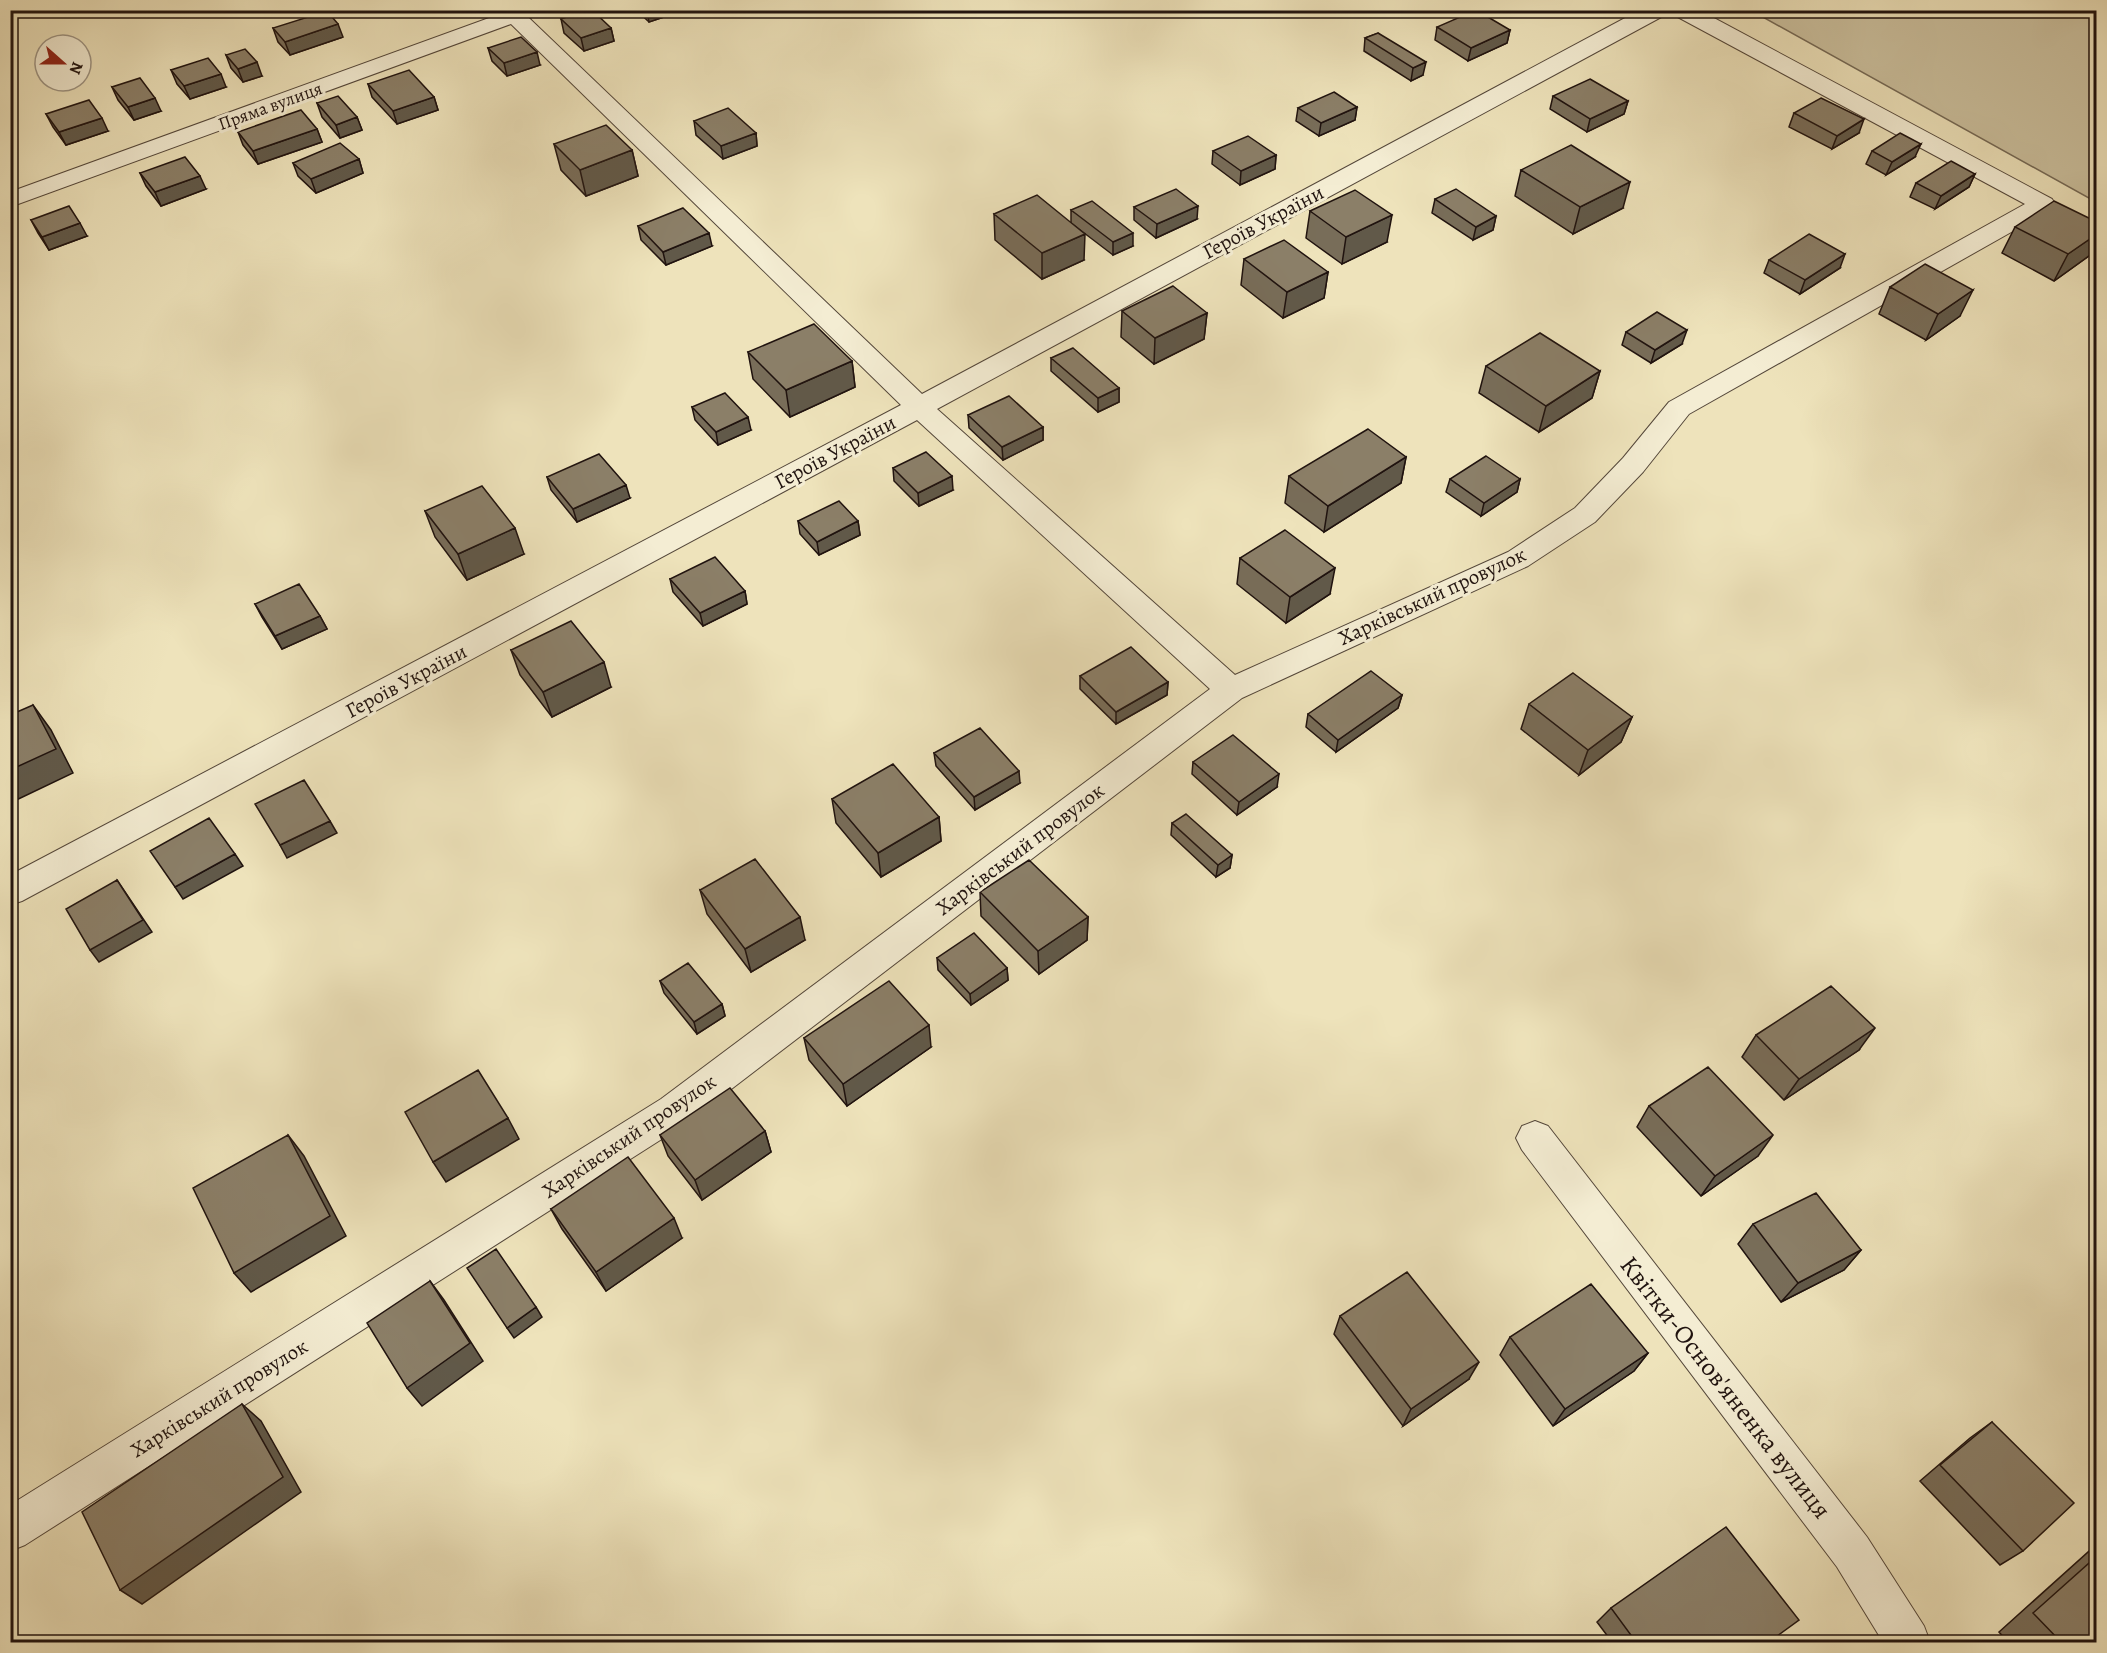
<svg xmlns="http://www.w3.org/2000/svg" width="2107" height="1653" font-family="Alegreya,serif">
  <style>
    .green { fill: #cbc09e; stroke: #766a56; stroke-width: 1.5 }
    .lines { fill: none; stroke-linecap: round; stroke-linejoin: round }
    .street-casing { stroke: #54473a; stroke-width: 2 }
    .street { fill: #f4edd3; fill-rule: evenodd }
    .wall { fill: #786d59; stroke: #20130f; stroke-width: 1.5 }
    .shaded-wall { fill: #615949; stroke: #20130f; stroke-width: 1.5 }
    .building { fill: #8b7f68; stroke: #20130f; stroke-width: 1.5 }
    .labels { text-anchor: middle; stroke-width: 6; stroke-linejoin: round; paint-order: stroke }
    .far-street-label { font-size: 18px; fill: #20130f; stroke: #f4edd3 }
    .street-label { font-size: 21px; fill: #20130f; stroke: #f4edd3 }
    .near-street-label { font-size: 26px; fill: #20130f; stroke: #f4edd3 }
  </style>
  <rect width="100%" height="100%" fill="#eee3bb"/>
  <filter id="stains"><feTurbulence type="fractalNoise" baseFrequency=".00333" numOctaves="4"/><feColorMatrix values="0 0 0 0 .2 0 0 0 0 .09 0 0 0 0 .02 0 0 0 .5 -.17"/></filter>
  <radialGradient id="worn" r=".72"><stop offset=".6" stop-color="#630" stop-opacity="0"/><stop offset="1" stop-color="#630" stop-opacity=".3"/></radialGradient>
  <!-- green -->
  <path class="green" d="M1752,11H2096V202Z"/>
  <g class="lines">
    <!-- street casing -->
    <g class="street-casing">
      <path id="street" d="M498,10H540L538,15L529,18L922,394L1640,10H1667L1665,15L937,409L1235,675L1508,552L1575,508L1623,458L1669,402L2025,204L1674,15L1672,10H1699L2052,199L2055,204L2052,209L1689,414L1643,472L1595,522L1528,566L1242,698L687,1123L25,1545L10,1551V1505L661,1099L1210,689L917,420L22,901L10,905V875L901,405L511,24L10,207V192L500,14Z
        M1535,1121L1548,1126L1867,1537L1924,1626L1930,1642H1883L1837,1567L1522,1150L1516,1138L1522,1126Z"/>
    </g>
    <!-- street -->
    <use href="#street" class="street"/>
  </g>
  <!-- wall -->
  <path class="wall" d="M403,10H426L409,16Z
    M636,10H672L673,14L649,22Z
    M561,19L611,28L614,41L584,51L564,33Z
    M1437,27L1510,30L1507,43L1468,61L1435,40Z
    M273,28L343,37L290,55L278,42Z
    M1378,33L1423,75L1411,81L1364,51L1365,38Z
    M488,48L540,65L507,76L492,61Z
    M226,55L262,76L243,82L231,68Z
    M171,70L226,87L190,99L177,84Z
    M368,84L434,97L438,110L397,124L372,97Z
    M112,87L161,111L134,120L118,100Z
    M1553,96L1628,101L1624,114L1587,132L1550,109Z
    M317,103L357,117L362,130L340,138L322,117Z
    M1357,107L1355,120L1319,136L1296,121L1298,108Z
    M1794,113L1859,133L1832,149L1789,127Z
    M46,114L108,131L66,145L53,127Z
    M694,121L756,133L757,146L723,159L696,135Z
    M317,129L322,142L258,164L243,145L238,132Z
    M554,144L632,150L638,176L586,196L561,170Z
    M1213,151L1276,155L1275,169L1240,185L1212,164Z
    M1872,151L1915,157L1886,175L1866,164Z
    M359,159L363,173L316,193L298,176L293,163Z
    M1521,170L1623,208L1573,234L1515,196Z
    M140,173L206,189L161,206L146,186Z
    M1975,174L1969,187L1935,209L1910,197L1916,183Z
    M1435,199L1496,216L1493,230L1473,240L1432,213Z
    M1134,207L1197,219L1156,238L1134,220Z
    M1071,210L1133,246L1113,255L1071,223Z
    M1310,211L1387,242L1342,264L1306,238Z
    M994,214L1084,260L1042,279L995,240Z
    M31,220L87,236L49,250L38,233Z
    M2097,222V246L2093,253L2054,281L2002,253L2015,227Z
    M638,226L712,246L666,265L641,240Z
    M1244,259L1328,272L1324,298L1283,318L1241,285Z
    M1769,260L1840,268L1800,294L1764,273Z
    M1890,287L1960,316L1926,340L1879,314Z
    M1122,311L1207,313L1204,339L1154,364L1121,337Z
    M1626,332L1682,344L1651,363L1622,345Z
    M748,352L852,361L855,387L790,417L753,379Z
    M1051,358L1119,388V402L1098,412L1051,371Z
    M1486,366L1600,371L1592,398L1539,432L1479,393Z
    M692,407L751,430L718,445L695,420Z
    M968,415L1043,427V440L1003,460L969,428Z
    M1406,457L1401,483L1324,532L1285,503L1289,476Z
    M893,468L953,490L919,506L894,481Z
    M547,477L630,498L577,522L551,490Z
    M1450,479H1520L1517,492L1481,516L1446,492Z
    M425,511L524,554L467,580L435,537Z
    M798,521H858L860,535L819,555L800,534Z
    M1240,558L1330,594L1286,623L1237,584Z
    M670,579L745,591L747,604L703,626L673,592Z
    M255,604L320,616L327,629L282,649L262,617Z
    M511,650L611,687L552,717L520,675Z
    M1080,676L1168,682L1167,695L1116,724L1080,689Z
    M1402,695L1398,708L1336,752L1306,727L1308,714Z
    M1529,704L1632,717L1621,742L1579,775L1521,729Z
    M934,753L1020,783L975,810L936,766Z
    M1193,762L1277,787L1237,815L1192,774Z
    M832,799L939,817L941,841L881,877L836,823Z
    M1172,823L1232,855L1230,868L1216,877L1171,835Z
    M700,890L805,940L751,972L707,914Z
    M980,892L1088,917L1087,940L1039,974L981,916Z
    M937,958L1007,968L1008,980L971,1005L938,970Z
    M660,981L722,1004L725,1016L697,1034L664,993Z
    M1756,1035L1859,1050L1784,1100L1742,1057Z
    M804,1038L931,1047L847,1106L809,1060Z
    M1649,1106L1758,1156L1701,1196L1637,1127Z
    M765,1131L771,1152L702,1200L668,1156L660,1135Z
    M551,1209L682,1238L606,1291L562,1229Z
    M1753,1224L1861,1250L1844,1270L1781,1302L1738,1244Z
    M1340,1316L1469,1379L1403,1426L1334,1334Z
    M1510,1337L1648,1353L1634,1371L1553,1426L1500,1355Z
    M1992,1422L2023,1551L2000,1565L1920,1481L1970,1438Z
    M2097,1544V1642H2008L1999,1632Z
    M1611,1608L1769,1642H1612L1597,1622Z"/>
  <!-- shaded-wall -->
  <path class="shaded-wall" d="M407,10H426L409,16Z
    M647,10H672L673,14L649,22Z
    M338,24L343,37L290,55L285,42Z
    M611,28L614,41L584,51L581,38Z
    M1510,30L1507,43L1468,61L1471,48Z
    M537,52L540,65L507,76L504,63Z
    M257,62L262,76L243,82L238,69Z
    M1426,62L1423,75L1411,81L1413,68Z
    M221,74L226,87L190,99L184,86Z
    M434,97L438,110L397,124L393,111Z
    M155,98L161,111L134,120L128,107Z
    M1628,101L1624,114L1587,132L1590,119Z
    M1357,107L1355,120L1319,136L1321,123Z
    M357,117L362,130L340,138L336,125Z
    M102,118L108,131L66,145L59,132Z
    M1864,119L1859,133L1832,149L1837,136Z
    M317,129L322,142L258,164L253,151Z
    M756,133L757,146L723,159L721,146Z
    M1921,144L1915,157L1886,175L1892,162Z
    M632,150L638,176L586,196L580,170Z
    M1276,155L1275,169L1240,185L1241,171Z
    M359,159L363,173L316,193L311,179Z
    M1975,174L1969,187L1935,209L1941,196Z
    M200,176L206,189L161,206L155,192Z
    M1630,182L1623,208L1573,234L1580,207Z
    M1198,206L1197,219L1156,238L1157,224Z
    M1392,215L1387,242L1342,264L1346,237Z
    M1496,216L1493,230L1473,240L1476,227Z
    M80,223L87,236L49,250L42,237Z
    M709,233L712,246L666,265L663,252Z
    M1133,233V246L1113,255V242Z
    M1085,234L1084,260L1042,279V253Z
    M2097,234V246L2093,253L2054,281L2068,254Z
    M1845,254L1840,268L1800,294L1805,280Z
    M1328,272L1324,298L1283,318L1287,292Z
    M1973,290L1960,316L1926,340L1938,314Z
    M1207,313L1204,339L1154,364L1155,338Z
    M1687,330L1682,344L1651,363L1655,350Z
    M852,361L855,387L790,417L786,390Z
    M1600,371L1592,398L1539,432L1546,406Z
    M1119,388V402L1098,412V398Z
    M748,417L751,430L718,445L716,432Z
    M1043,427V440L1003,460L1002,447Z
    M1406,457L1401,483L1324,532L1328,506Z
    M952,476L953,490L919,506L918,493Z
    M1520,479L1517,492L1481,516L1484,503Z
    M626,485L630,498L577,522L573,509Z
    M858,521L860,535L819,555L817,542Z
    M515,528L524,554L467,580L458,554Z
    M1335,568L1330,594L1286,623L1290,597Z
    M745,591L747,604L703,626L700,613Z
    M320,616L327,629L282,649L275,636Z
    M604,662L611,687L552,717L543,692Z
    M1168,682L1167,695L1116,724V712Z
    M1402,695L1398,708L1336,752L1338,740Z
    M33,705L51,730L73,773L10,803V770Z
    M1632,717L1621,742L1579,775L1588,750Z
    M1019,771L1020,783L975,810L974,797Z
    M1279,774L1277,787L1237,815L1239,802Z
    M939,817L941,841L881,877L878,853Z
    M330,821L337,833L287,858L280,845Z
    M235,854L243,866L183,899L175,887Z
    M1232,855L1230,868L1216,877L1218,865Z
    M117,880L152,932L99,962L90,950Z
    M800,917L805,940L751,972L745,949Z
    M1088,917L1087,940L1039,974L1038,951Z
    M1007,968L1008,980L971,1005L970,994Z
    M722,1004L725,1016L697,1034L694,1022Z
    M929,1025L931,1047L847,1106L843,1084Z
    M1875,1028L1859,1050L1784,1100L1799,1079Z
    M508,1118L519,1139L446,1182L433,1162Z
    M765,1131L771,1152L702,1200L695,1180Z
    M288,1135L304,1156L346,1236L251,1292L234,1273Z
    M1773,1135L1758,1156L1701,1196L1715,1176Z
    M674,1218L682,1238L606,1291L596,1272Z
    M1861,1250L1844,1270L1781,1302L1798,1283Z
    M430,1281L444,1300L483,1361L422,1406L407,1388Z
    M536,1307L542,1317L514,1338L507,1328Z
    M1648,1353L1634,1371L1553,1426L1565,1409Z
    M1479,1362L1469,1379L1403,1426L1411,1409Z
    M242,1404L261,1421L301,1492L142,1604L120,1590Z"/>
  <!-- building -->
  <path class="building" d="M587,10H592L611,28L581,38L561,19Z
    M1476,10L1510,30L1471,48L1437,27Z
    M327,11L338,24L285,42L273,28Z
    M1378,33L1426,62L1413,68L1365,38Z
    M521,37L537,52L504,63L488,48Z
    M245,49L257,62L238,69L226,55Z
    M208,58L221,74L184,86L171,70Z
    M409,70L434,97L393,111L368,84Z
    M140,78L155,98L128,107L112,87Z
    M1590,79L1628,101L1590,119L1553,96Z
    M1334,92L1357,107L1321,123L1298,108Z
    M338,96L357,117L336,125L317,103Z
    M1821,98L1864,119L1837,136L1794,113Z
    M89,100L102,118L59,132L46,114Z
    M728,108L756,133L721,146L694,121Z
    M301,110L317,129L253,151L238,132Z
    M606,125L632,150L580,170L554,144Z
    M1900,133L1921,144L1892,162L1872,151Z
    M1248,136L1276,155L1241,171L1213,151Z
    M340,143L359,159L311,179L293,163Z
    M1571,145L1630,182L1580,207L1521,170Z
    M185,157L200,176L155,192L140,173Z
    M1951,161L1975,174L1941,196L1916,183Z
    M1176,189L1198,206L1157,224L1134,207Z
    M1456,189L1496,216L1476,227L1435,199Z
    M1355,190L1392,215L1346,237L1310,211Z
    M1037,195L1085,234L1042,253L994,214Z
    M1092,201L1133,233L1113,242L1071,210Z
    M2054,201L2097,222V234L2068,254L2015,227Z
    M69,206L80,223L42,237L31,220Z
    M683,208L709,233L663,252L638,226Z
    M1809,234L1845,254L1805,280L1769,260Z
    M1284,240L1328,272L1287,292L1244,259Z
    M1925,264L1973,290L1938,314L1890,287Z
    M1173,286L1207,313L1155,338L1122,311Z
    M1657,312L1687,330L1655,350L1626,332Z
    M814,324L852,361L786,390L748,352Z
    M1540,333L1600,371L1546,406L1486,366Z
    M1073,348L1119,388L1098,398L1051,358Z
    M725,393L748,417L716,432L692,407Z
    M1009,396L1043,427L1002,447L968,415Z
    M1368,429L1406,457L1328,506L1289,476Z
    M926,452L952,476L918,493L893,468Z
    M599,454L626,485L573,509L547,477Z
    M1486,456L1520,479L1484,503L1450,479Z
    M482,486L515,528L458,554L425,511Z
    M839,501L858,521L817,542L798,521Z
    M1285,530L1335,568L1290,597L1240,558Z
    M715,557L745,591L700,613L670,579Z
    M299,584L320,616L275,636L255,604Z
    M571,621L604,662L543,692L511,650Z
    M1131,647L1168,682L1116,712L1080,676Z
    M1371,671L1402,695L1338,740L1308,714Z
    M1573,673L1632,717L1588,750L1529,704Z
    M33,705L56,749L10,770V715Z
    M980,728L1019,771L974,797L934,753Z
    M1233,735L1279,774L1239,802L1193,762Z
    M893,764L939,817L878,853L832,799Z
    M304,780L330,821L280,845L255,804Z
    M1186,814L1232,855L1218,865L1172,823Z
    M209,818L235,854L175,887L150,851Z
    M755,859L800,917L745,949L700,890Z
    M1029,860L1088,917L1038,951L980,892Z
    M117,880L143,920L90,950L66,909Z
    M974,933L1007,968L970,994L937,958Z
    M688,963L722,1004L694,1022L660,981Z
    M889,981L929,1025L843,1084L804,1038Z
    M1831,986L1875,1028L1799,1079L1756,1035Z
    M1708,1067L1773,1135L1715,1176L1649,1106Z
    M478,1070L508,1118L433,1162L405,1112Z
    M730,1088L765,1131L695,1180L660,1135Z
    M288,1135L330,1216L234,1273L193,1188Z
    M628,1157L674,1218L596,1272L551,1209Z
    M1816,1193L1861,1250L1798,1283L1753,1224Z
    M496,1249L536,1307L507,1328L467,1268Z
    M1407,1272L1479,1362L1411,1409L1340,1316Z
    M430,1281L470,1343L407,1388L367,1323Z
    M1591,1284L1648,1353L1565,1409L1510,1337Z
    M242,1404L283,1477L120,1590L82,1512Z
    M1992,1422L2074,1503L2023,1551L1940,1465Z
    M1726,1527L1799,1620L1769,1642H1636L1611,1608Z
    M2097,1556V1642H2061L2033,1613Z"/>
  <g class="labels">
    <!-- far-street labels -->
    <g class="far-street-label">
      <text transform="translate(270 106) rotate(-20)" y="6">Пряма вулиця</text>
    </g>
    <!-- street labels -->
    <g class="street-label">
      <text transform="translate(1263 222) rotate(-28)" y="7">Героїв України</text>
      <text transform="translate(835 452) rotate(-28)" y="7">Героїв України</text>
      <text transform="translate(1432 596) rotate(-25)" y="7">Харківський провулок</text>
      <text transform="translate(406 681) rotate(-28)" y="7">Героїв України</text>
      <text transform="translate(1020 849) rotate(-37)" y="7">Харківський провулок</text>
      <text transform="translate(629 1136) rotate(-34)" y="7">Харківський провулок</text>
      <text transform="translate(219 1398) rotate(-32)" y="7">Харківський провулок</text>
    </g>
    <!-- near-street labels -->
    <g class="near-street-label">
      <text transform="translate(1726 1387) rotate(52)" y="9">Квітки-Основ'яненка вулиця</text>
    </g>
  </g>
  <!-- margin -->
  <rect width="2107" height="1653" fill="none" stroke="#eee3bb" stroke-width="36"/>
  <rect x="12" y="12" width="2083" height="1629" fill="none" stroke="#20130f" stroke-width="3"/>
  <rect x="18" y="18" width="2071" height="1617" fill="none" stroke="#20130f" stroke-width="1.5"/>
  <!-- north arrow -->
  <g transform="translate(63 63) rotate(111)"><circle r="28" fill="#f4edd3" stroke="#9f9685" stroke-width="1.5"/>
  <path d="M0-4.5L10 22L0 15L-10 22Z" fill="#8f2418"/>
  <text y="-9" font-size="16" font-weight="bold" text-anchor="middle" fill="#20130f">N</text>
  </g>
  <rect width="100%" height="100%" filter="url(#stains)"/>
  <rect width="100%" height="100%" fill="url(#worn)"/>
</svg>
